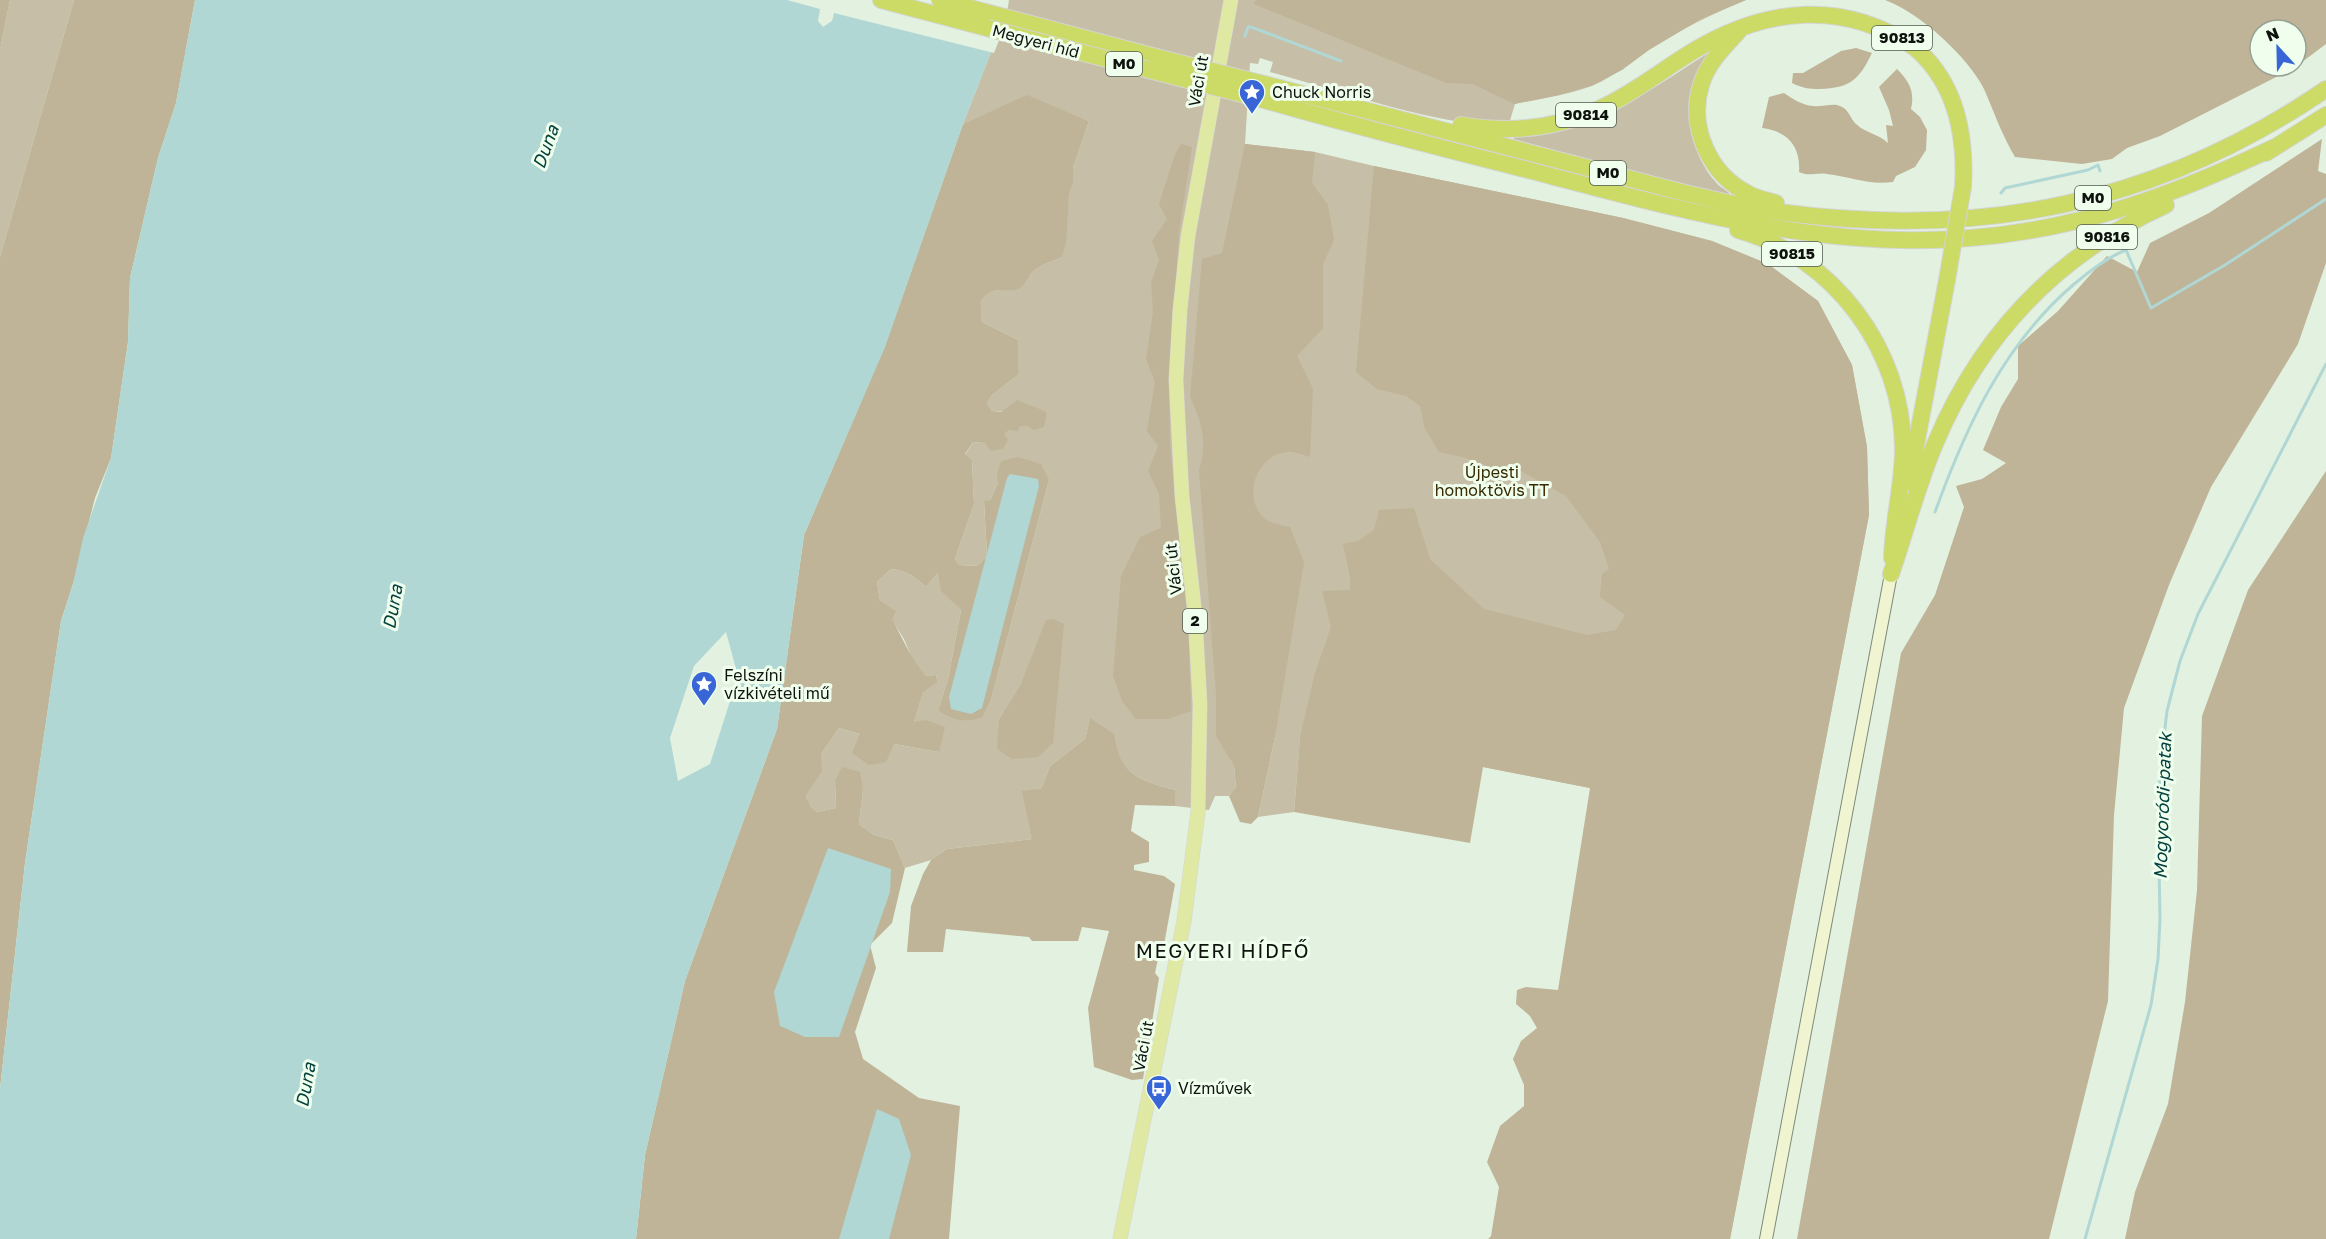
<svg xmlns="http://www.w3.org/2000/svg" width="2326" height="1239" font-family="'Golos Text',sans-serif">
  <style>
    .green { fill: #c6bea7 }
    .forest { fill: #bfb497; fill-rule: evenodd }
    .water { fill: #b0d7d4; fill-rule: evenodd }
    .pier { fill: #e3f1e0 }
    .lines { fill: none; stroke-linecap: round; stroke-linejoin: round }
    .stream { stroke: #b0d7d4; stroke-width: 3 }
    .secondary-casing { stroke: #7d8a7a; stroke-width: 14 }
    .primary-casing { stroke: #d4d5d3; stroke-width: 15 }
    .highway-casing { stroke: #d4d5d3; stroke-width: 18 }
    .secondary { stroke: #f0f4d1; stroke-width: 12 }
    .primary { stroke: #e0e9a3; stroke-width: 14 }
    .highway { stroke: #ccda66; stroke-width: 16 }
    .highway-bridge-casing { stroke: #d4d5d3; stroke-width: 18; stroke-linecap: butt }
    .highway-bridge { stroke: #ccda66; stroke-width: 16 }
    .labels { text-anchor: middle; stroke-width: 6; stroke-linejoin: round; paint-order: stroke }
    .shield { fill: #f0ffed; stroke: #525a50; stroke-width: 1.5 }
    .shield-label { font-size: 15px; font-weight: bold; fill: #0e130d }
    .street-label { font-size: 16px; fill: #0e130d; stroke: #f0ffed }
    .poi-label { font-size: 16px; fill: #0e130d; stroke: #f0ffed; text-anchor: start }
    .park-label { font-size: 16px; fill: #372a02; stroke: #f0ffed }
    .water-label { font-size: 18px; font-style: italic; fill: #03413e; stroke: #f0ffed }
    .quarter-label { font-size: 20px; letter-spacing: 1.5px; fill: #0e130d; stroke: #f0ffed }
  </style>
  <rect width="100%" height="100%" fill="#e3f1e0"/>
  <!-- green -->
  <path class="green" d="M10,0H74L0,257V50Z
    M1006,0H1746C1712,14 1681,29 1650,49C1631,61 1614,77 1592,86C1567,95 1540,99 1515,104L1508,127C1427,123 1348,93 1270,72L1273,62L1260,58L1258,64L1250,63L1245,144L1315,152L1374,166L1623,218L1712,241L1768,264L1818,301L1852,365L1867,447L1869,515L1730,1239L1590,788L1483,767L1300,738L1294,812L1258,817L1275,737L1217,736L1234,766L1236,789L1229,796H1215L1209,810L1175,806V790C1138,780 1120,775 1113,734L1090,719L1085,739L1050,766L1041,789L1032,839L947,849L931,860L905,868L893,840L874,835L859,824L863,790L835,781L836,808L817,812L811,807L806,796L821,771V754L839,728L894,744L939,752L914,722L923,691L938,682L936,675L926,676L914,663L904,639L880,601L877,582L891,569C906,570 915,577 926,587L939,572L942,591L961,610L948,679L938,710L983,717L991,700L1049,480L998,475V483L990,500L984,502L987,556L977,566L959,565L955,559L974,504L972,460L965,455L973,442L985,443L1009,430L1020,426H1027L1047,412C1027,404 1012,414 992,411L985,403L992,395L1018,375V340L982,322L979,301C995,285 998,293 1015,289C1027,287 1027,276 1035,270C1042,264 1054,261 1062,257L1069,195L1073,183V168L1089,121L1027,96L963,124L1002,24Z
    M1713,50C1705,67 1696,85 1691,103C1684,125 1699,164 1715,181C1718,186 1725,189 1729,193V196L1513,139L1515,137C1589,137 1652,88 1713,50Z"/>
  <!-- forest -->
  <path class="forest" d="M0,0H10L0,50Z
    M74,0H195L176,103L158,158L130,278L128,342L111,458L95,498L73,584L61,621L25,863L0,1089V257Z
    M1256,0H1746L1701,19L1649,50L1622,70L1593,85L1559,95L1514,104L1473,84L1446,83L1254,4Z
    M1885,0H2326V44L2294,68L2160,136L2127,148L2112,159L2082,164L2015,157C2002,135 1994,112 1984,89C1968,57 1919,12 1885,0ZM2260,30H2296V66H2260Z
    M1856,48L1872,53C1859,80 1850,88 1820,89C1809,89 1802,88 1792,83L1793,73H1803L1841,51Z
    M1897,69C1909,81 1915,91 1911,109L1920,117L1927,130L1926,150L1915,167L1896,176L1893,182C1868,185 1851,177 1827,174C1816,172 1809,177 1799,172C1801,146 1787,131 1762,128L1769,97L1784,93C1793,99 1802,105 1813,106C1821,107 1829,104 1837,105C1849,108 1849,117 1856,124C1865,133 1879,134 1888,143L1886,125L1893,126L1889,110L1879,87Z
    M1027,95L1089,121L1073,168V183L1069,195L1066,242L1062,257C1054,261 1042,264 1035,270C1027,276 1027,287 1015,290C997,293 995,285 980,301L982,322L1018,340V375L992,395L986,403L992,411L1001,412L1017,400L1047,412L1044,427L1034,430L1027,426H1020L1018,431L1009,430L1004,434L1008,440L1003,449L991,451L985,443L973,442L965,454L972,460L974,504L955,559L959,565L977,566L987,556L984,501L990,500L998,483L997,475L1001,461L1018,457L1041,464L1049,480L991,700L983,717C965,723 954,721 938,710L948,679L961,610L941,591L938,573L926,587C915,577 906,570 891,569L877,582L880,601L896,611L892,619C903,639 911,659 926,676L936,675L938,682L923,692L914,722L926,720L945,727L939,752L894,744L886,762L869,765L852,753L860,734L839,728L821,754L822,771L806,796L811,807L817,812L836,808L835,781L842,767L860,772L863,790L859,824L874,835L893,840L905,868L892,923L870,945L876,968L855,1032L863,1059L919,1098L960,1106L949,1239H636L645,1155L685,981L777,729L804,535L885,346L963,124Z
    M2322,139L2318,171L2326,174V263L2298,344L2211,487L2169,585L2124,708L2114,815L2108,1001L2049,1239H1797L1901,653L1935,595L1964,507L1956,486L1982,479L2006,463L1983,450L2001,407L2018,379V346L2058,311L2107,256L2137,272L2150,243L2209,213Z
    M1181,144L1192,147L1179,233L1169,380L1170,446L1188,619L1191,711L1168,719H1136L1122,701L1113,676L1121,576L1140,537L1161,528L1159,494L1148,471L1158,446L1147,431L1155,382L1146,359L1153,312L1151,283L1159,260L1152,241L1167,219L1159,204L1175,154Z
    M1245,144L1315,152L1312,183L1328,205L1334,240L1323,264V328L1297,356L1313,389L1310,457C1303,455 1294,451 1287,452C1257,455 1241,496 1264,518C1269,523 1282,525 1290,527L1304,562L1275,737L1258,817L1251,824L1240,822L1229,796L1236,788L1234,766L1216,736V695L1199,470C1208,443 1202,422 1190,397L1202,259L1222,253Z
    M1374,166L1623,218L1712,241L1768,264L1818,301L1852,365L1867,447L1869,515L1730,1239H1488L1491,1236L1499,1187L1487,1162L1500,1126L1524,1106V1085L1513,1059L1521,1041L1537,1028L1530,1016L1516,1004L1517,990L1526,987L1558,990L1590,788L1483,767L1470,843L1294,812L1300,737L1315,673L1331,627L1322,591L1350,590V577L1343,544L1358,541L1374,530L1379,510L1414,508L1430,559L1484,609L1587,635L1616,630L1625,615L1600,597L1602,574L1609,569L1600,542L1566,496L1521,471L1499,470L1466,458L1439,452L1425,429L1420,406L1406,396L1377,389L1356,372Z
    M2326,471V1239H2125L2135,1192L2168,1104L2185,1002L2197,890L2202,716L2248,590Z
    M1053,619L1064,624L1053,743L1038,757L1012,759L997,749L999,720L1021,684L1046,620Z
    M1090,718L1114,734C1120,775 1138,780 1175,790V806L1135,805L1131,831L1149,842V862L1134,865V870L1164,876L1175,884L1162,956L1158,959L1155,973L1159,978L1143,1079L1132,1080L1094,1067L1088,1008L1109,931L1082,927L1078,941H1032L1029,937L946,929L943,952H907L911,906L923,874L931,860L947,849L1032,839L1022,791L1041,789L1050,766L1085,739Z"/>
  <!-- water -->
  <path class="water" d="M195,0H1006L1002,24L963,124L885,347L804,535L777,729L685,981L645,1155L636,1239H0V1089L25,863L61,621L73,584L83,538L111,458L128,342L130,278L158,158L176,103ZM726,632L738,676L710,764L678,781L670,738L694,666Z
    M1010,474L1038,479L1039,486L982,708L971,714L951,709L949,697L1007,478Z
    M828,848L891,869L890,892L839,1037H805L780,1026L774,992Z
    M877,1109L899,1119L911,1155L889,1239H839Z"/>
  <!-- pier -->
  <path class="pier" d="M787,0H1009L1005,25L994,53L834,13L832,21L823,27L818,21L820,9Z"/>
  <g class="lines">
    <!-- stream -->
    <path class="stream" d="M1245,36L1248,27H1251L1341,61
      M2001,193L2005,188L2088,170L2098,165L2100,171
      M1935,512C1966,427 2003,345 2073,285C2090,271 2106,258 2126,250L2151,308L2225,265L2326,199
      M2085,1239L2151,1005L2158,959L2160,919L2158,808L2161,760L2167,711L2180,661L2198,614L2326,364"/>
    <!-- secondary casing -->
    <g class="secondary-casing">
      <path id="secondary" d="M1766,1239L1891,574"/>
    </g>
    <!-- primary casing -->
    <g class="primary-casing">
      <path id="primary" d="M1120,1239L1184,921L1198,812L1200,704L1195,615L1182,496L1176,380L1180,310L1188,236L1231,0"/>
    </g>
    <!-- highway casing -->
    <g class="highway-casing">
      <path id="highway" d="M881,0L987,28
        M940,0L1156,57
        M1738,32C1723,48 1707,64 1701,85C1688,128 1710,175 1749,194C1758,199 1767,200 1776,203
        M1264,84L1685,193C1716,200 1747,208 1779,212C1980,239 2157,205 2326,89
        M1261,99C1357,127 1454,151 1551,176C1688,212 1826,250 1970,238C2082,229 2174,195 2275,147
        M1461,125C1507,133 1555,129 1599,109C1633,94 1663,69 1695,50C1767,7 1844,0 1914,47C1956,82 1966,135 1963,187
        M2266,153L2326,115
        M1738,230C1834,257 1903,350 1903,449C1903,485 1893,521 1892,558
        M1909,482L1947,280
        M1891,574C1906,531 1917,486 1935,444C1981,334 2058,254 2166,205"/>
    </g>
    <!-- secondary -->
    <use href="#secondary" class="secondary"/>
    <!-- primary -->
    <use href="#primary" class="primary"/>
    <!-- highway -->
    <use href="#highway" class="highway"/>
    <!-- highway-bridge casing -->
    <g class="highway-bridge-casing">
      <path id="highway-bridge" d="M987,28L1261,99
        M1156,57L1264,84
        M1947,280L1963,187"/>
    </g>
    <!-- highway-bridge -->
    <use href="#highway-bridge" class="highway-bridge"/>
  </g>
  <!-- icons -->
  <defs>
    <g id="sight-pin" transform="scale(1.35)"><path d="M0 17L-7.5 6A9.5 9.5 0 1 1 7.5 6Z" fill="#3866d6" stroke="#f0ffed"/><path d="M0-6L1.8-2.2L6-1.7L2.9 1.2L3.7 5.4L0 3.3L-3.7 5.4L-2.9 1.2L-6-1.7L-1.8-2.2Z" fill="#fff"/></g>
    <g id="bus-pin" transform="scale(1.35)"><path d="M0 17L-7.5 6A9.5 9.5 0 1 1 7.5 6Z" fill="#3866d6" stroke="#f0ffed"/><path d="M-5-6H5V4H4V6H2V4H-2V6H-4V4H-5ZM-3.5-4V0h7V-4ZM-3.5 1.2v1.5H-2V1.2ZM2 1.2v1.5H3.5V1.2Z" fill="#fff"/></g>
  </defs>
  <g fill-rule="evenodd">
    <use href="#sight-pin" x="1252" y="92"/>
    <use href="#sight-pin" x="704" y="684"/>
    <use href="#bus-pin" x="1159" y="1088"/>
  </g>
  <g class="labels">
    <!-- shield labels -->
    <g class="shield">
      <rect x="1872" y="26" width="60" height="24" rx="4.5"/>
      <rect x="1106" y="52" width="36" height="24" rx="4.5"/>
      <rect x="1556" y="103" width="60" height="24" rx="4.5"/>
      <rect x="1590" y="161" width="36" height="24" rx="4.5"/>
      <rect x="2075" y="186" width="36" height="24" rx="4.5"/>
      <rect x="2077" y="225" width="60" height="24" rx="4.5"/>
      <rect x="1762" y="242" width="60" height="24" rx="4.5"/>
      <rect x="1183" y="609" width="24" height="24" rx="4.5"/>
    </g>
    <g class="shield-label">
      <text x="1902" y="43">90813</text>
      <text x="1124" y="69">M0</text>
      <text x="1586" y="120">90814</text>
      <text x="1608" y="178">M0</text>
      <text x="2093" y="203">M0</text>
      <text x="2107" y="242">90816</text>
      <text x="1792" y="259">90815</text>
      <text x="1195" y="626">2</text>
    </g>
    <!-- street labels -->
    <g class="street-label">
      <text transform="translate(1036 41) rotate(15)" y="6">Megyeri híd</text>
      <text transform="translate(1198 81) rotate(-80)" y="6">Váci út</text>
      <text transform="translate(1173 569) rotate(-96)" y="6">Váci út</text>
      <text transform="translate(1143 1046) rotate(-79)" y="6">Váci út</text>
    </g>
    <!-- poi labels -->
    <g class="poi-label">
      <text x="1272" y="98">Chuck Norris</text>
      <text x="724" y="681">Felszíni<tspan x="724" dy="18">vízkivételi mű</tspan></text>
      <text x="1178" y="1094">Vízművek</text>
    </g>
    <!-- park labels -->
    <g class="park-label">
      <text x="1492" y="478">Újpesti<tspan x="1492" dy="18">homoktövis TT</tspan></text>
    </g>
    <!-- water labels -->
    <g class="water-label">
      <text transform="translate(546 147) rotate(-70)" y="6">Duna</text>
      <text transform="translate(393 607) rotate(-80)" y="6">Duna</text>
      <text transform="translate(2163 806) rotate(-88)" y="6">Mogyoródi-patak</text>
      <text transform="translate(306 1085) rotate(-80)" y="6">Duna</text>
    </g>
    <!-- quarter labels -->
    <g class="quarter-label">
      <text x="1223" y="958">MEGYERI HÍDFŐ</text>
    </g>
  </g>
  <!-- north arrow -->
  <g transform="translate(2278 48) rotate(338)"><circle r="28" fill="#f0ffed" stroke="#96a193" stroke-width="1.5"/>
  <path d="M0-4.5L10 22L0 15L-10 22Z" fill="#3866d6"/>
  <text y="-9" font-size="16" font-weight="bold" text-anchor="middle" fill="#0e130d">N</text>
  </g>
</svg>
